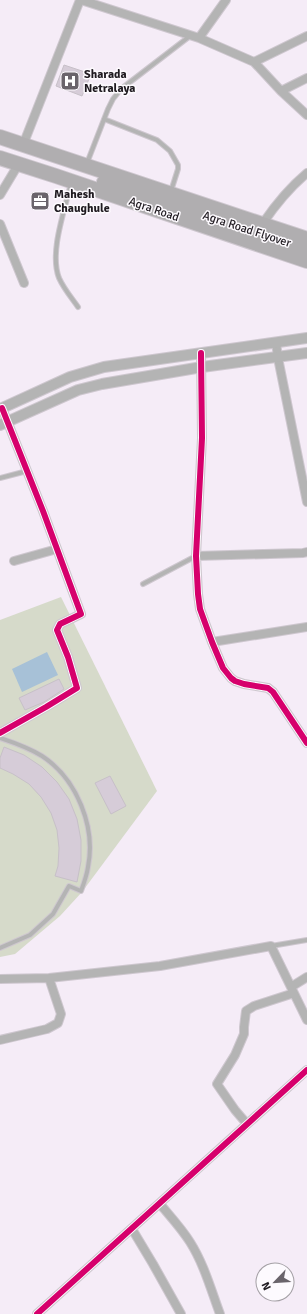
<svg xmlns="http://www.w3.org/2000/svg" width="307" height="1314" font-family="Signika,sans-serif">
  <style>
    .green { fill: #d6daca }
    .water { fill: #a7c1d7 }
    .building { fill: #d6ccd8; stroke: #c7c0c8 }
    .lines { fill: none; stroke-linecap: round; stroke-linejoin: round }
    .service-casing { stroke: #cec7cf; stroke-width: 6 }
    .minor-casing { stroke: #cec7cf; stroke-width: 10 }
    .tertiary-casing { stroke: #cec7cf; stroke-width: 12 }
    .trunk-casing { stroke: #cec7cf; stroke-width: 16 }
    .service { stroke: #b4b4b4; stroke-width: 4 }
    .minor { stroke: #b4b4b4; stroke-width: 8 }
    .tertiary { stroke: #b4b4b4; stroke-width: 10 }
    .trunk { stroke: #b0aeb0; stroke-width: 14 }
    .cycleway-casing { stroke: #fdfafe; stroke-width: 8 }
    .cycleway { stroke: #d6006c; stroke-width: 6 }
    .labels { text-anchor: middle; stroke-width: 3; stroke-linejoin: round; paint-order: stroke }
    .poi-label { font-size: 12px; font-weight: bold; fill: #1f1a20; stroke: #fdfafe; text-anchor: start }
    .street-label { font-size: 12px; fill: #1f1a20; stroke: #fdfafe }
  </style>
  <rect width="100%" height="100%" fill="#f5ecf7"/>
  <!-- green -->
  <path class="green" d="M61,597L157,791L82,892L60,916L15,954L0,957V620Z"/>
  <!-- water -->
  <path class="water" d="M47,652L58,675L22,692L12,669Z"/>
  <!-- building -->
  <path class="building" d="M64,65L91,74L82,96L56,86Z
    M59,679L64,689L44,702L25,710L19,698Z
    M4,747L24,755L42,767L57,782L69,799L77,819L81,840V861L77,882L55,876L58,866L59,848L57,830L51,813L41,797L29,784L13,774L0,768V758Z
    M110,776L126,806L111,814L95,783Z"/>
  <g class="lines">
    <!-- service casing -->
    <g class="service-casing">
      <path id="service" d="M104,119L157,140L170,151L178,165V169L171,191
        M87,163L108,109L113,99L121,89L190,36
        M71,183C65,210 49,252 59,278C64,289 71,297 78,307
        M0,478L27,471
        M143,584L196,556
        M0,738C15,743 29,748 42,756C77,779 96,827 88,867C87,875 84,883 81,891L69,886L53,914L30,935L0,948
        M271,946L307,940"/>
    </g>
    <!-- minor casing -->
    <g class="minor-casing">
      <path id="minor" d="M81,0L199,38L254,62L307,36
        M199,38L226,0
        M254,62L281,91L307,115
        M281,91L307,78
        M23,145L80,0
        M0,195L18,165
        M263,223C276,204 289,188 307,173
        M0,224L24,283
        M276,342L278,358L307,502
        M201,353L202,438L196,556L198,594L200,609L212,642L223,668L231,678L235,681L244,684L268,688L273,692L307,743
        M196,556L303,553L307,552
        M14,561L57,549
        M212,642L307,627
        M0,733L46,707L77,688L68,657L57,630L60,624L81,614L43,511L2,408
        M0,979L49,978L160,966L271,946L307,1020
        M291,987L307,977
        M0,1040L47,1029L58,1023L61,1014L49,978
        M247,1124L235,1110L217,1084L235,1055L244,1034V1027L246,1011L254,1006L294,993
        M160,1204C170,1216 182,1229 190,1242C204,1264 211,1290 220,1314
        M132,1229L153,1264L181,1314
        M37,1314L307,1070"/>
    </g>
    <!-- tertiary casing -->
    <g class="tertiary-casing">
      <path id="tertiary" d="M0,409L70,377L104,367L307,338
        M0,425L78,390L102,384L202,367L307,353"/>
    </g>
    <!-- trunk casing -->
    <g class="trunk-casing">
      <path id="trunk" d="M0,137L307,239
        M0,158L56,176L307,261
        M104,182L307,249"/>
    </g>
    <!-- service -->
    <use href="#service" class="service"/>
    <!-- minor -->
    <use href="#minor" class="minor"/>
    <!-- tertiary -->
    <use href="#tertiary" class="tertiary"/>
    <!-- trunk -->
    <use href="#trunk" class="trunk"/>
    <!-- cycleway casing -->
    <g class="cycleway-casing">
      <path id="cycleway" d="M201,353L202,438L196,556L198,594L200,609L212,642L223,668L231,678L235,681L244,684L268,688L273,692L307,743
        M0,733L46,707L77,688L68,657L57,630L60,624L81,614L43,511L2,408
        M37,1314L307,1070"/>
    </g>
    <!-- cycleway -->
    <use href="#cycleway" class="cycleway"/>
  </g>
  <!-- icons -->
  <defs>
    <g id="hospital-square" transform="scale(1)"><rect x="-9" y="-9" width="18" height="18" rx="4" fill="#6a646b" stroke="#fdfafe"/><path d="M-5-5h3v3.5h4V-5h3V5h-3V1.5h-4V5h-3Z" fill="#fff"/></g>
    <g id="office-square" transform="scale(1)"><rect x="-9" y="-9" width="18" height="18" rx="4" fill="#6a646b" stroke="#fdfafe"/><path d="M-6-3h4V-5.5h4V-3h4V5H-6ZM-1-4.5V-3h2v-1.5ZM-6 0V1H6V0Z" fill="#fff"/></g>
  </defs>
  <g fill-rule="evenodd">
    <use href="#hospital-square" x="70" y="81"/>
    <use href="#office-square" x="40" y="201"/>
  </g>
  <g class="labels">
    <!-- poi labels -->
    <g class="poi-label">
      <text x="84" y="78">Sharada<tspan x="84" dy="14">Netralaya</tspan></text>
      <text x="54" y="198">Mahesh<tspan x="54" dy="14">Chaughule</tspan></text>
    </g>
    <!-- street labels -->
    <g class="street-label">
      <text transform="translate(154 209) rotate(19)" y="4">Agra Road</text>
      <text transform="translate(247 229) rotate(18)" y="4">Agra Road Flyover</text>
    </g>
  </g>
  <!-- north arrow -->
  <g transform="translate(275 1282) rotate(245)"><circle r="19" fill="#fdfafe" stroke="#a4a0a5"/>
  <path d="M0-3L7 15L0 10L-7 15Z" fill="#6a646b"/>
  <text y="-6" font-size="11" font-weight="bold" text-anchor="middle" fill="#1f1a20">N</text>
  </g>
</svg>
